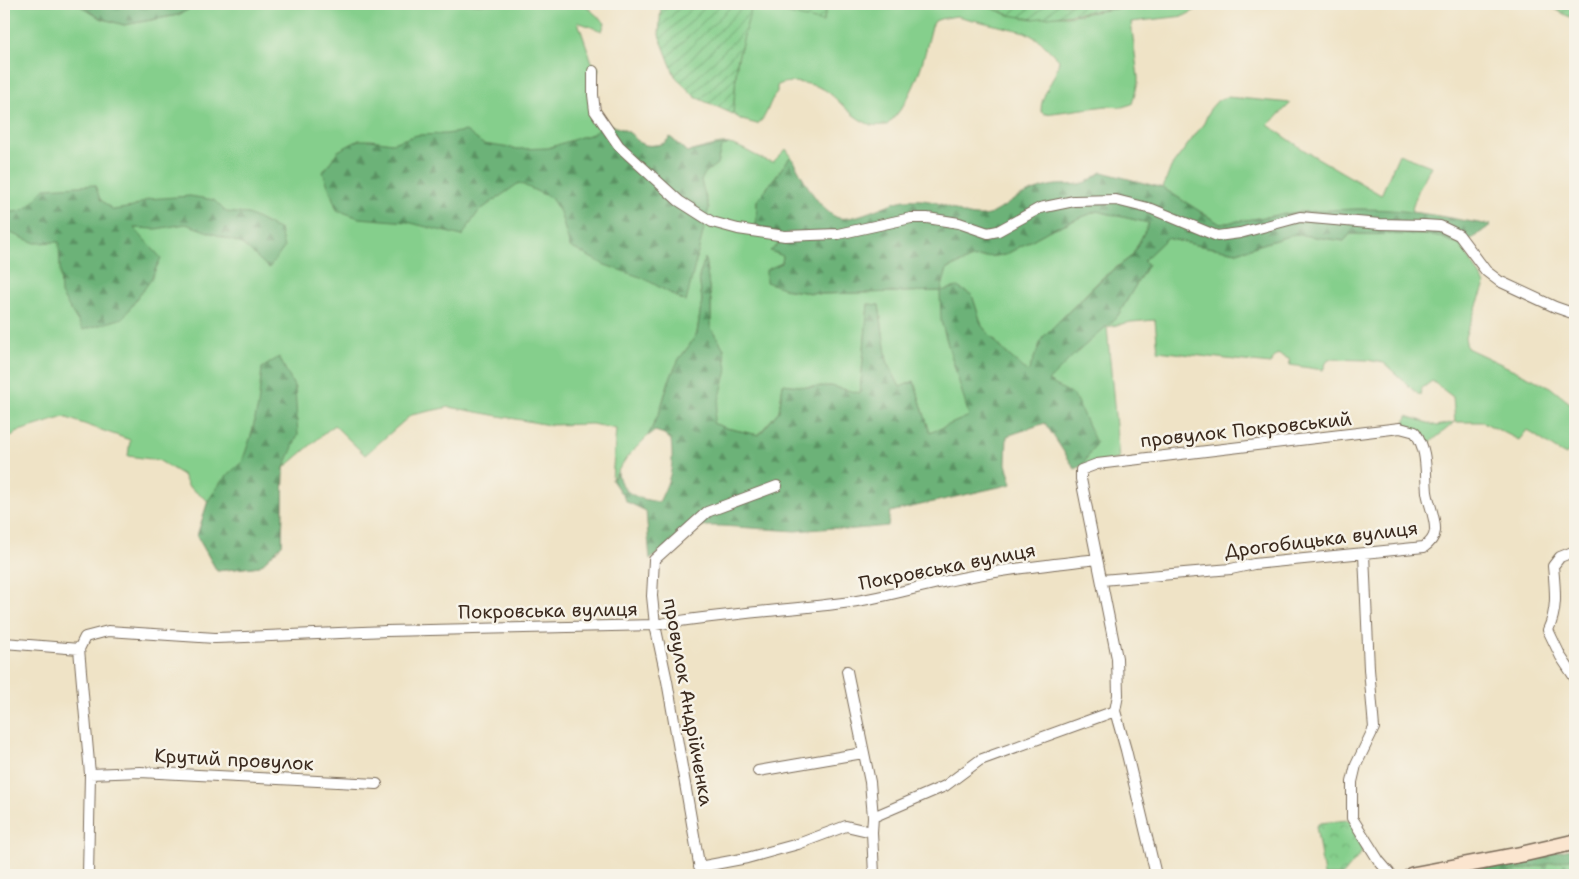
<svg xmlns="http://www.w3.org/2000/svg" width="1579" height="879" font-family="'Shantell Sans',sans-serif">
  <style>
    .grass { fill: #85cf8c; stroke: #607c55 }
    .forest { fill: url(#forest-firs); stroke: #546e4b; fill-rule: evenodd }
    .cemetery { fill: url(#cemetery-stones); stroke: #607c55 }
    .park { fill: url(#park-crowns); stroke: #607c55 }
    .garden { fill: url(#garden-furrows); stroke: #607c55 }
    .lines { fill: none; stroke-linecap: round; stroke-linejoin: round }
    .street-casing { stroke: #7a6b59; stroke-width: 12 }
    .secondary-casing { stroke: #7a6b59; stroke-width: 18 }
    .street { stroke: #fff; stroke-width: 10 }
    .secondary { stroke: #fbe5cf; stroke-width: 15 }
    .labels { text-anchor: middle; stroke-width: 5; stroke-linejoin: round; paint-order: stroke }
    .street-label { font-size: 19px; fill: #3b2a1e; stroke: #f7f3e8 }
  </style>
  <defs>
    <pattern id="forest-firs" width="22" height="20" patternUnits="userSpaceOnUse" patternTransform="scale(1.25)"><rect width="22" height="20" fill="#6cb278"/><path d="M5 1l3.5 6h-7zM16 11l3.5 6h-7z" fill="#5a9162"/></pattern>
    <pattern id="cemetery-stones" width="16" height="16" patternUnits="userSpaceOnUse" patternTransform="scale(1.25)"><rect width="16" height="16" fill="#85cf8c"/><path d="M2 7V4a2 2 0 0 1 4 0v3zM10 15v-3a2 2 0 0 1 4 0v3z" fill="#6ea872"/></pattern>
    <pattern id="park-crowns" width="20" height="18" patternUnits="userSpaceOnUse" patternTransform="scale(1.25)"><rect width="20" height="18" fill="#85cf8c"/><path d="M2 6a3 3 0 1 1 6 0M12 15a3 3 0 1 1 6 0" fill="none" stroke="#6ea872"/></pattern>
    <pattern id="garden-furrows" width="10" height="10" patternUnits="userSpaceOnUse" patternTransform="scale(1.25)"><rect width="10" height="10" fill="#85cf8c"/><path d="M-1 1l2-2M0 10L10 0M9 11l2-2" fill="none" stroke="#6ea872"/></pattern>
  </defs>
  <rect width="100%" height="100%" fill="#f7f3e8"/>
  <filter id="ink" filterUnits="userSpaceOnUse"><feTurbulence type="fractalNoise" baseFrequency=".02" numOctaves="2"/><feDisplacementMap in="SourceGraphic" scale="10" xChannelSelector="R" yChannelSelector="G"/><feConvolveMatrix kernelMatrix="1 2 1 2 8 2 1 2 1" color-interpolation-filters="sRGB"/></filter>
  <filter id="wash" filterUnits="userSpaceOnUse"><feTurbulence type="fractalNoise" baseFrequency=".0096" numOctaves="4" result="noise"/><feDisplacementMap in="SourceGraphic" scale="20" xChannelSelector="R" yChannelSelector="G"/><feGaussianBlur stdDeviation="1.12" result="paint"/><feColorMatrix in="noise" values="0 0 0 0 0 0 0 0 0 0 0 0 0 0 0 0 0 1.4 0 .05"/><feComposite in="paint" operator="in"/></filter>
  <g filter="url(#wash)">
    <rect width="100%" height="100%" fill="#efe3c6"/>
    <!-- grass -->
    <path class="grass" d="M4,4H77L100,18L124,25L178,15L199,4H584L605,23L602,31L578,22L592,62L599,68C594,83 593,112 606,123C612,128 618,127 624,130C640,137 634,148 657,145C663,144 666,143 670,137L687,152C698,150 720,142 729,144C745,147 757,159 773,162L786,149L791,156L757,201L756,226L778,232V245L783,256L782,263L767,270L789,290L820,294L940,291L947,269L972,258L1005,255L1050,230L1097,211L1149,223L1132,256L1102,278L1043,337L1028,373L1004,351L982,326L972,295L941,321L970,416L930,433L914,381L900,388L887,361L879,305L868,304L860,394L831,386L807,387L783,384L779,411L758,435L726,428L712,423L724,349L711,328V301L705,259L699,277L702,300L697,333L689,346L679,359L669,381L660,411L648,436L627,457L612,480L616,429L592,424L549,425L449,407L411,415L365,455L334,425L284,468L282,545L260,566L217,571L197,536L208,501L188,486L183,475L158,460L128,456L130,440L64,417L16,432L4,444Z
      M752,4L823,21L828,4H909L922,8L923,4H982L1009,15L1067,16L1148,4H1207L1184,16L1131,22L1138,77V83L1132,104L1122,107L1106,106L1045,114L1041,112C1040,93 1057,79 1059,60L1039,40L1025,32L956,16L940,19L935,21L932,26C923,62 915,98 887,125C882,125 876,126 872,125C854,120 842,103 828,92C818,84 787,78 777,86V93C768,101 768,118 757,124L742,120L733,114L737,62Z
      M1227,97L1291,103L1268,125L1304,150L1381,195L1399,154L1431,166L1418,191L1411,212L1360,209L1297,212L1220,224L1163,188L1171,167L1204,123L1210,109L1218,100Z
      M1295,234L1344,241L1350,234L1435,235L1462,246L1485,284L1465,337L1467,348L1550,387L1575,407V444L1566,455L1555,449L1527,430L1519,440L1483,422H1455L1427,445L1423,434L1405,424L1407,416L1437,426L1455,422L1453,397L1432,381L1421,389L1420,396L1384,363L1367,360L1328,359L1323,370L1290,365L1289,359L1277,354L1270,364L1158,351L1155,320L1131,322L1107,327L1119,459L1082,466L1047,381L1075,354L1117,317L1148,264L1142,261L1167,238L1196,245L1237,252Z"/>
    <!-- forest -->
    <path class="forest" d="M77,4H199L178,15L124,25L100,18Z
      M605,123C612,126 617,127 624,130C640,136 633,148 657,145C663,144 666,143 670,137L687,152L728,144L721,148L717,164L705,173L701,181L709,208L686,302L643,278L605,265L570,247L560,212L551,198L519,183L479,211L462,236L407,222L359,218L337,210L323,172L338,151L359,140H371L392,143L417,135L446,134L466,131L483,144L518,149L548,148L581,137C591,136 599,130 605,123Z
      M791,156C801,174 817,208 836,217C851,224 888,202 905,200C918,199 931,200 943,205C959,210 964,217 983,216C997,215 1010,200 1023,195C1032,191 1045,186 1056,185C1066,184 1076,186 1086,182C1092,179 1097,175 1102,172L1163,188L1220,224C1283,214 1347,204 1411,212C1438,215 1464,221 1491,225L1462,246L1435,235L1350,234L1344,241L1295,234L1237,252L1196,245L1167,238L1143,261L1148,264L1117,317L1075,354L1048,381L1074,395L1096,443L1082,466L1075,469L1045,423L1007,436L1006,464L1012,484L890,512L888,526L845,530L834,528L795,531L722,526H692L650,560L646,511L627,502L612,480L618,473C621,495 640,499 659,502C671,477 674,468 671,440L664,434L655,431L648,436L660,411L669,381L679,359L689,346L697,333L702,300L699,277L705,258L711,301V328L724,349L727,370L713,423L726,428L759,435L779,411L783,384L807,387L831,386L860,393L868,304L879,305L887,361L900,387L914,381L930,433L969,416L941,321L940,291L820,294L789,290L766,282V270L782,263L783,256L770,251L778,245V232L756,226L757,201ZM1097,211L1149,223L1132,256L1103,278L1043,337L1028,372L1004,351L982,326L972,295L957,287L941,291L947,269L972,258L1005,255L1050,230Z
      M95,185L100,199L113,210L133,207L148,199L190,196L214,200L226,212L248,214L280,230L284,248L269,268L242,244L186,224L156,229L134,228L161,258L150,281L123,318L83,330L61,294L59,242L35,243L8,232L4,234V212C28,213 31,205 45,188Z
      M279,357L295,388L298,435L284,468L282,545L260,566L217,571L197,536L208,501L223,479L242,462L251,436L258,406L262,368Z
      M1575,848V858L1497,875H1449Z"/>
    <!-- cemetery -->
    <path class="cemetery" d="M1575,858V875H1497Z"/>
    <!-- park -->
    <path class="park" d="M1348,820C1359,827 1362,840 1362,852L1343,875H1324L1316,826L1320,823Z"/>
    <!-- garden -->
    <path class="garden" d="M661,4H828L823,22L752,5L737,62L733,114L695,97L675,76L659,35Z
      M982,4H1148L1033,19L1009,15Z
      M1534,4H1575V20L1553,8Z"/>
  </g>
  <g filter="url(#ink)">
    <g class="lines">
      <!-- street casing -->
      <g class="street-casing">
        <path id="street" d="M593,71V95L595,111L619,146L679,201L712,222L738,229L785,236L838,234L911,218H927L959,223L988,233L998,231L1040,208L1074,201L1116,200L1152,209L1217,236L1240,233L1300,217L1380,224L1424,225L1440,226L1459,235L1486,271L1499,281L1555,307L1575,314
          M1575,551L1560,557L1553,566C1555,589 1558,609 1548,630L1561,657L1575,678
          M1364,554L1369,669L1374,728L1356,765L1352,782V818L1379,861L1391,875
          M1102,580L1231,569L1254,564L1424,547C1430,543 1434,539 1435,531C1436,519 1429,505 1427,492C1425,470 1428,451 1415,432L1400,428L1097,464L1081,470V479L1117,658L1118,695L1115,711L1126,750L1156,875
          M4,643L79,649L85,637L108,631L215,638L245,637L387,631L655,625C717,614 780,611 843,603C878,599 912,588 947,581C996,570 1047,565 1097,559
          M79,649L90,774L88,875
          M847,671L870,782L873,817L872,832L874,875
          M758,771L863,753
          M90,774L140,772L377,784
          M873,817L945,786L980,760L1115,711
          M699,867L747,858L798,844L846,826L872,832
          M701,875L667,681L655,625L652,596L654,560L707,512L777,486"/>
      </g>
      <!-- secondary casing -->
      <g class="secondary-casing">
        <path id="secondary" d="M1412,875L1523,854L1575,842"/>
      </g>
      <!-- street -->
      <use href="#street" class="street"/>
      <!-- secondary -->
      <use href="#secondary" class="secondary"/>
    </g>
  </g>
  <g class="labels">
    <!-- street labels -->
    <g class="street-label">
      <text transform="translate(1246 429) rotate(-6)" y="7">провулок Покровський</text>
      <text transform="translate(1321 539) rotate(-7)" y="7">Дрогобицька вулиця</text>
      <text transform="translate(947 566) rotate(-11)" y="7">Покровська вулиця</text>
      <text transform="translate(548 610) rotate(-1)" y="7">Покровська вулиця</text>
      <text transform="translate(689 702) rotate(80)" y="7">провулок Андрійченка</text>
      <text transform="translate(234 759) rotate(3)" y="7">Крутий провулок</text>
    </g>
  </g>
  <!-- margin -->
  <rect width="1579" height="879" fill="none" stroke="#f7f3e8" stroke-width="20"/>
</svg>
